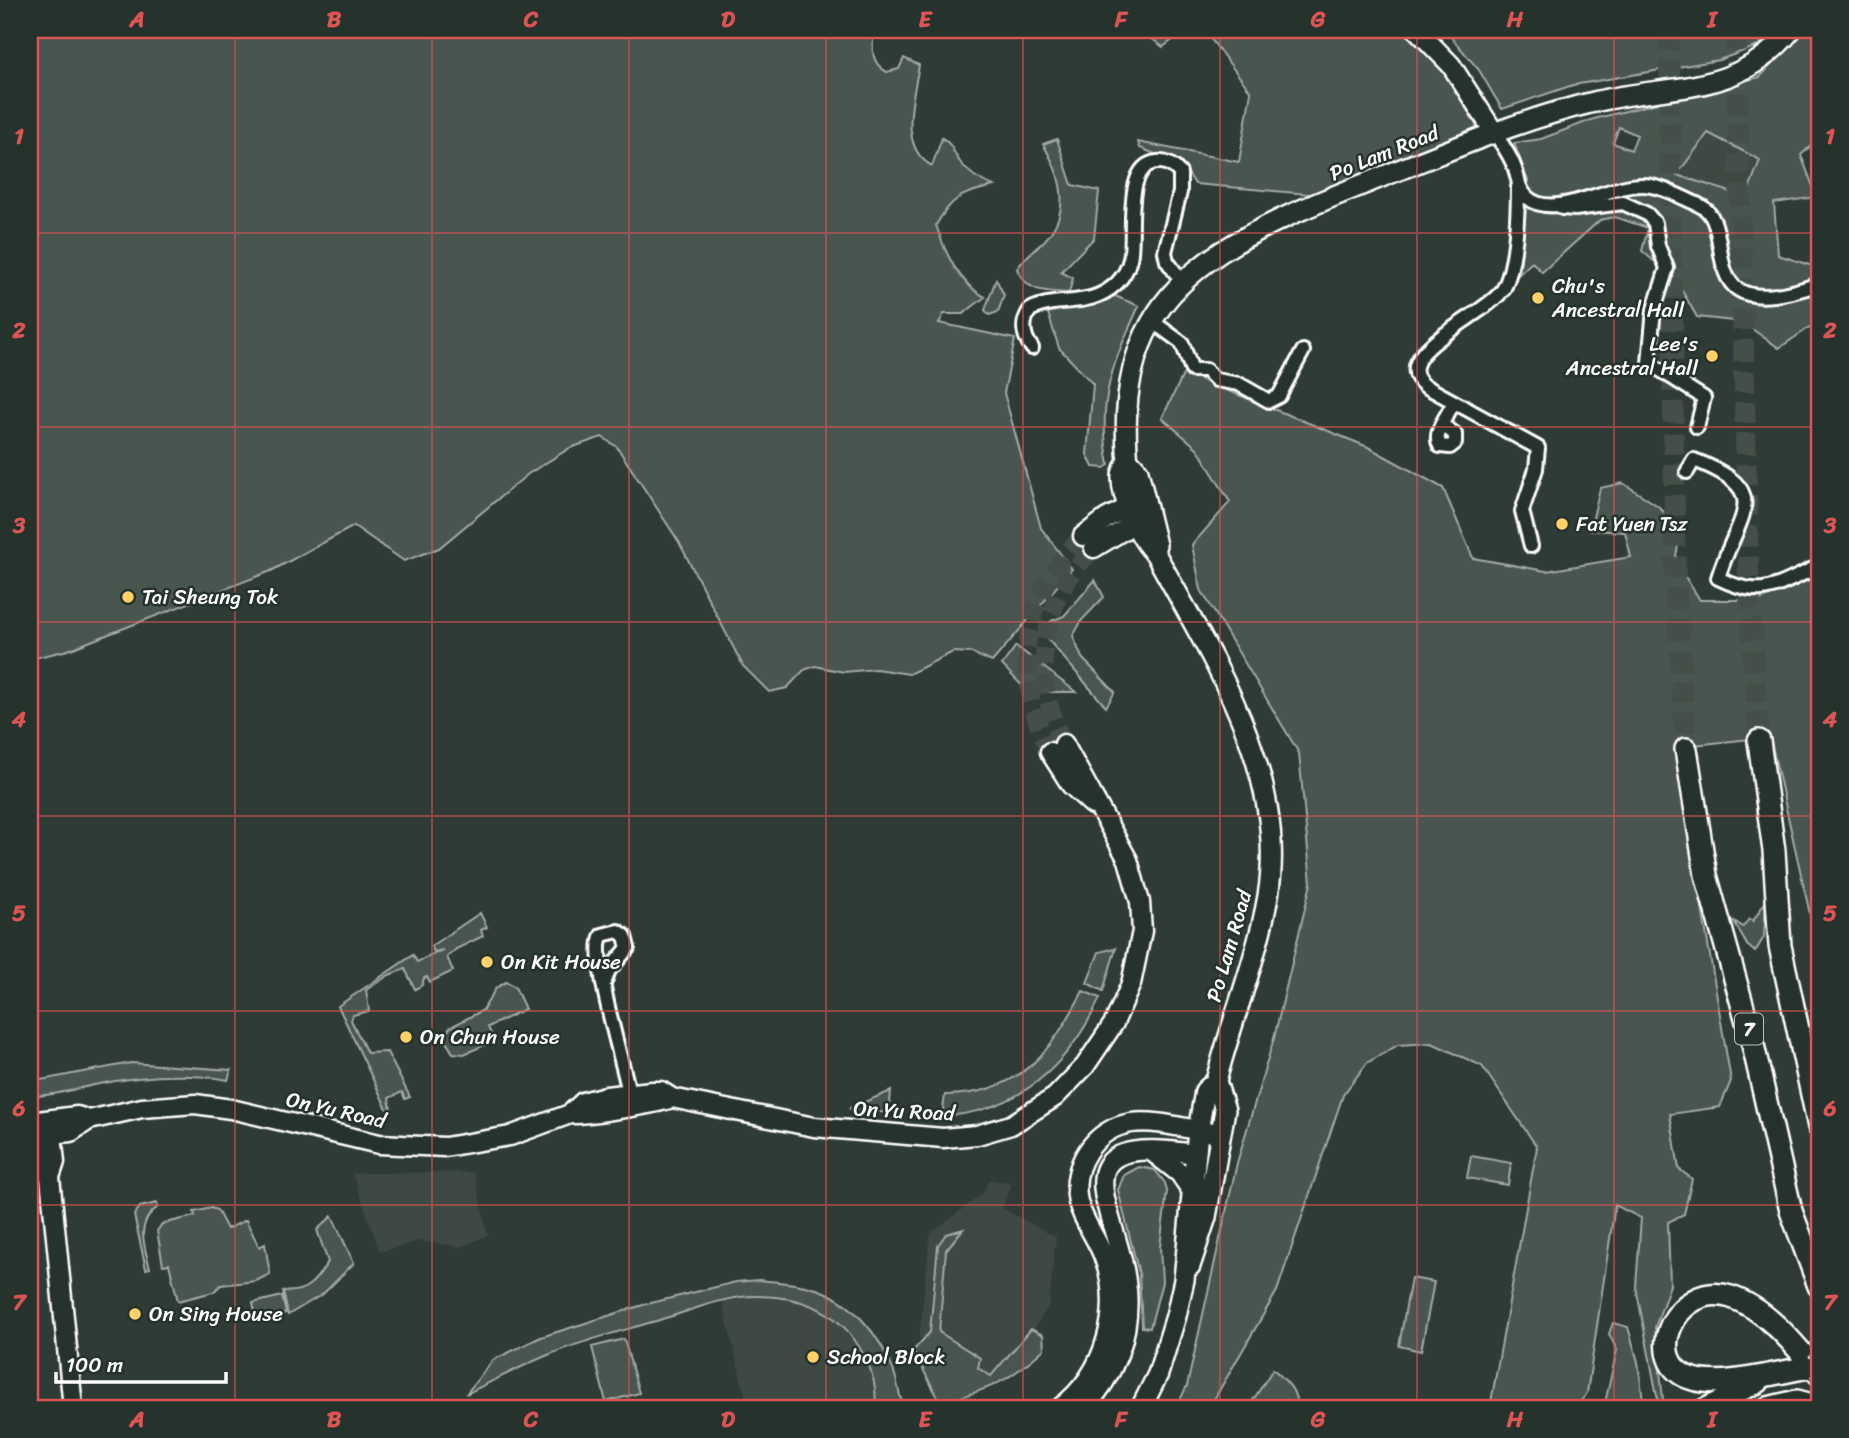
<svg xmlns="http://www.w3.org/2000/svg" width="1849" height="1438" font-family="Sriracha,sans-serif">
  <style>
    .built { fill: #3c4842 }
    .green { fill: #4a544f; stroke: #a4aaa7; stroke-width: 2; fill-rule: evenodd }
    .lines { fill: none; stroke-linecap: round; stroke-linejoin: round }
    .secondary-tunnel { stroke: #444f49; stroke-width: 18; stroke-dasharray: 18 9; stroke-linecap: butt }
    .highway-tunnel { stroke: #444f49; stroke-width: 21; stroke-dasharray: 21 10; stroke-linecap: butt }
    .street-casing { stroke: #fff; stroke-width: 18 }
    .secondary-casing { stroke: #fff; stroke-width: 23 }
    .primary-casing { stroke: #fff; stroke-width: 24 }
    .highway-casing { stroke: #fff; stroke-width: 26 }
    .street { stroke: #26332d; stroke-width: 12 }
    .secondary { stroke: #26332d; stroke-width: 18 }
    .primary { stroke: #26332d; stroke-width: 19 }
    .highway { stroke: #26332d; stroke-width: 21 }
    .secondary-bridge-casing { stroke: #fff; stroke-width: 23; stroke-linecap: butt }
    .secondary-bridge { stroke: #26332d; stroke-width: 18 }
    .grid { fill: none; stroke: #de5353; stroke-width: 2; stroke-opacity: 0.55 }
    .poi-dot { fill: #ffd166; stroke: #26332d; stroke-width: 2.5 }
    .labels { text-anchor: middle; stroke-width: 5; stroke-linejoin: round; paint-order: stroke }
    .shield { fill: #26332d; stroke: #bec2c0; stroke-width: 2 }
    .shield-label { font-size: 19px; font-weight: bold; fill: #fff }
    .street-label { font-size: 21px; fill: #fff; stroke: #26332d }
    .poi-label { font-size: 21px; fill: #fff; stroke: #26332d; text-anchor: start }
    .neatline { fill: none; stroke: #de5353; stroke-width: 2.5 }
    .grid-label { font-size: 23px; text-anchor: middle; font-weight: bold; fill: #de5353 }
  </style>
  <rect width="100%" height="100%" fill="#2f3b35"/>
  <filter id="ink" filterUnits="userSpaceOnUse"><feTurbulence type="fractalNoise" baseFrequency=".0143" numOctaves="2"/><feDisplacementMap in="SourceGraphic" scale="14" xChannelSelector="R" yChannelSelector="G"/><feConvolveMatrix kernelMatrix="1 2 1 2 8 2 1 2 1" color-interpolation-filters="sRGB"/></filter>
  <g filter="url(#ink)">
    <!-- built -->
    <path class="built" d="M1708,133L1760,160L1747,197L1677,175Z
      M474,1172L488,1235L461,1247L419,1241L380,1252L352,1173Z
      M989,1179L1012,1183L1002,1208L1056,1237L1049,1306L998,1384L919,1338L930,1234L983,1193Z
      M758,1296L807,1302L829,1314L849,1332L873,1373L877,1393L875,1408H748L722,1301Z"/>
    <!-- green -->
    <path class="green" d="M30,30H874C872,48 870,63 887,72L899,69L904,58L919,65C914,96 897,147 932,166L942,138C953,144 953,153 960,162C969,174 980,181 994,186C962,193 952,197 936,225C945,252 958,283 985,297L963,314H944L939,323L1015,339L1004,393L1041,528L1072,569L992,662L972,653L953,652L909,674L876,669L844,672L815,666L804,670L787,688L769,692L743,666L679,542L617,447L602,437L570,448L528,474L439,548L404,561L354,526L271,571L68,650L30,659Z
      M1140,30H1186L1163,47Z
      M1204,30H1401C1437,54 1457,90 1477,127L1320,195L1195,184L1183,165L1140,148L1138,142L1239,162L1251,92Z
      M1445,30H1772L1758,46L1719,60L1573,85L1502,109L1479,70Z
      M1804,30H1819V143L1815,142L1801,155L1817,197L1774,203L1778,255L1819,268V321L1779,348L1742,322L1697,317L1676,280L1642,251L1648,228L1615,217L1600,220L1542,272L1532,262L1516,277L1520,269L1528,181L1514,143L1541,139L1594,119L1760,77ZM1619,127L1637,135L1631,150L1613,143ZM1708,133L1760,160L1746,197L1677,175Z
      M1057,139L1072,185L1099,191L1094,238L1061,272L1073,278L1069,293C1045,291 1027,293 1017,269C1024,257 1034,251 1044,241C1073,210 1061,175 1043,144Z
      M996,279L1004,295L998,312L989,315L985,310Z
      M1115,296L1139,306C1113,363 1096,401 1109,465L1104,468L1093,467L1087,454L1093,384L1059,348L1048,313Z
      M1184,373L1368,447L1443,488L1473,558L1546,571L1631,557L1625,532L1590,530L1600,488L1623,483L1658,506L1681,531L1675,561L1700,600H1760L1812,578L1819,579V954L1770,737L1675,747L1731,1081L1720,1107L1670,1114L1679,1169L1692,1179L1684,1214L1668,1222L1670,1285L1655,1327L1664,1408H1661L1656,1391L1636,1287L1641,1218L1615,1205L1587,1393L1576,1408H1490L1537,1147L1482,1066L1432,1043L1398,1045L1367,1063L1343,1095L1277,1291L1209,1408H1176L1187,1386L1237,1163L1274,1038L1311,883L1299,753L1201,590L1192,545L1230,502L1197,448L1162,418Z
      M1095,580L1104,597L1082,620L1073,636L1082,658L1115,692L1106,707L1045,636L1051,621L1064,616Z
      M1016,646L1076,692H1028L1002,665Z
      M1766,901L1764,937L1755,952L1747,945L1733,920L1743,927L1749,919L1753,921Z
      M480,913L487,927L481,930L483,936L456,949L447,957L453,971L430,982L427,977L424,978L422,985L415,989L405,969L389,975L366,990L369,1011L353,1015L351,1020L367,1053L387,1052L410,1097L405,1099L402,1092L389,1098L391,1110L387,1109L338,1006L413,955L417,962L443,950L434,952L431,946Z
      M1116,948L1103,991L1087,983L1099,952Z
      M506,982L515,987L525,1009L488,1027L494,1041L464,1054L453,1053L445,1040L449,1028L483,1010L496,988Z
      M1083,991L1100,998C1069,1065 1018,1113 942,1116L945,1095C1020,1095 1051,1052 1083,991Z
      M131,1063L231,1070L228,1080C183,1072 138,1076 94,1085C72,1090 52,1096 30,1096V1082Z
      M891,1091L889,1113L850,1109V1108Z
      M1471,1156L1511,1163L1508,1185L1467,1178Z
      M1139,1167L1155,1170L1165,1183L1167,1191L1160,1247L1162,1282L1150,1328L1142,1327L1139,1274L1118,1190L1124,1175Z
      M31,1201L37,1254L30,1303V1202Z
      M157,1203L158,1207C135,1223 144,1245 150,1268L146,1269L134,1215L140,1207Z
      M211,1208L217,1210L227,1229L246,1220L259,1247L265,1244L270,1274L256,1281L221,1285L213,1292L178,1301L169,1264L163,1265L157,1231L162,1224L195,1216L194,1212Z
      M332,1216L354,1263L323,1294L288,1315L283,1291C307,1294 316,1280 328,1262L317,1230Z
      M963,1229L946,1250L939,1332L980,1358L978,1368L991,1376L1031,1329L1043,1335L1044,1349C1006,1384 989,1389 941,1403L913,1351L930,1332L938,1245L946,1234Z
      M1411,1278L1434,1282L1421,1351L1399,1346Z
      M759,1280C776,1282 796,1283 813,1288C850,1298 881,1336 894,1372C898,1384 899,1396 904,1408H875C878,1382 869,1361 854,1339C831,1307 795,1296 757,1296C727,1296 697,1308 669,1317C631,1329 590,1338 553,1353C523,1365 495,1380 466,1394L493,1360L541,1337L643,1305L736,1282Z
      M282,1296L286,1313L257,1320L253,1303Z
      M1613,1323L1628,1327L1638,1362L1644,1408H1599L1605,1403L1617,1350L1609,1334Z
      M624,1339L639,1393L606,1402L592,1347Z
      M1273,1369C1286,1381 1297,1389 1297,1408H1248Z"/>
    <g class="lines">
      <!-- secondary-tunnel -->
      <path class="secondary-tunnel" d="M1064,744C1030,675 1038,603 1094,548
        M1050,752C1012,674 1019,598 1083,536"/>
      <!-- highway-tunnel -->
      <path class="highway-tunnel" d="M1669,30L1675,567L1686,749
        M1736,30L1749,587L1759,741"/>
      <!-- street casing -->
      <g class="street-casing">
        <path id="street" d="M1494,132C1502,144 1511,156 1515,169C1519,181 1518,188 1527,197C1553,222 1610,183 1644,185C1662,186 1683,198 1699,205C1743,225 1683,331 1819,284
          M1518,187C1518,213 1516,265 1504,288C1489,315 1384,354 1425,386L1538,448L1536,469L1522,511L1531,546
          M1562,208L1575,209L1623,203L1647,214L1655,223L1658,246L1667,268L1654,309L1649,363L1704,398L1697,427
          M1152,321L1182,343L1192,370H1206L1216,380L1239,384L1269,401L1279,396L1303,351
          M1032,348C1023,336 1021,323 1030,310C1057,295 1089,310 1117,283C1123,277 1128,268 1130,259C1136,236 1122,165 1157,162C1167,161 1174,166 1180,173V192L1165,252L1167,261L1183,283
          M1442,425L1455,434V443L1450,447L1440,446C1432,433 1448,415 1454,402
          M1687,472L1694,460C1778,492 1736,516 1718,578C1760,599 1773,588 1813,569L1819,570
          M604,984L609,970L628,948L625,936L618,931L602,935C589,954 624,1065 629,1093"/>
      </g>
      <!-- secondary casing -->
      <g class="secondary-casing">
        <path id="secondary" d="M1417,30L1451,65L1494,132
          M1083,536L1107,518L1139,502
          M1094,548L1135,523
          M1050,752L1071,785L1093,805
          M570,1114C587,1115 656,1104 672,1098L814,1127L943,1138L977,1135L1011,1125L1055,1097L1085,1066L1114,1023L1131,984L1142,931L1140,902L1128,860L1064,744
          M30,1122L77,1116L89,1120
          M37,1122L42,1163L50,1177L73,1408
          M30,1136L71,1132L89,1120L142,1108L195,1104L231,1109L379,1144L445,1147L510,1136L570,1114L583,1102L606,1096L652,1091H661L672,1098
          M50,1177L55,1162L51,1126
          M1060,1408C1106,1373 1124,1309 1103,1255C1096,1237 1083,1221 1078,1202C1070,1166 1094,1129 1131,1123C1159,1119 1192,1131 1220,1134
          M1084,1408C1114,1376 1131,1335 1127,1290C1121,1211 1047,1132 1195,1154
          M1705,1408L1759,1383"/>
      </g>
      <!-- primary casing -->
      <g class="primary-casing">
        <path id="primary" d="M1128,460C1126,465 1122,471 1122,476C1121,497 1140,540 1155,553C1211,656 1289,775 1268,896C1257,959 1232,1019 1216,1081L1205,1091L1198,1131L1184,1280L1176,1316L1158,1374L1141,1408
          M1128,460L1138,471L1156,545
          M1129,472C1123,422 1125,368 1151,323C1167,294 1194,270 1221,252C1275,217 1340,194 1399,170C1463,145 1526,118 1594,102C1671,83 1736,98 1791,30
          M1152,1151L1180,1173L1191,1189
          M1190,1266L1206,1217L1225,1110L1216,1081"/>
      </g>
      <!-- highway casing -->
      <g class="highway-casing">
        <path id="highway" d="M1759,741L1774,851L1780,946L1819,1127
          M1686,749L1706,875L1751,1036L1791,1211L1819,1286
          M1810,1367C1778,1372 1723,1388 1693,1379C1639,1364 1676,1279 1731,1297C1767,1309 1796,1346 1819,1374
          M1768,1408L1797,1401L1819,1407"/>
      </g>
      <!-- street -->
      <use href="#street" class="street"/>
      <!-- secondary -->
      <use href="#secondary" class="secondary"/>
      <!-- primary -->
      <use href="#primary" class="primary"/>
      <!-- highway -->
      <use href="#highway" class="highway"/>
      <!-- secondary-bridge casing -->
      <g class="secondary-bridge-casing">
        <path id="secondary-bridge" d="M1810,1367L1819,1366"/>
      </g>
      <!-- secondary-bridge -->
      <use href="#secondary-bridge" class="secondary-bridge"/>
    </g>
  </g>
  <!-- grid -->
  <path class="grid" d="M235,30V1408M432,30V1408M629,30V1408M826,30V1408M1023,30V1408M1220,30V1408M1417,30V1408M1614,30V1408M30,233H1819M30,427H1819M30,622H1819M30,816H1819M30,1011H1819M30,1205H1819"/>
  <!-- markers -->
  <g class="poi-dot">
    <circle cx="1538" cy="298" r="7"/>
    <circle cx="1712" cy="356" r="7"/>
    <circle cx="1562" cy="524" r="7"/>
    <circle cx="128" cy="597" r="7"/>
    <circle cx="487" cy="962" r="7"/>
    <circle cx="406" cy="1037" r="7"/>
    <circle cx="135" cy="1314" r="7"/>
    <circle cx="813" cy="1357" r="7"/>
  </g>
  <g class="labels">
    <!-- shield labels -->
    <rect class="shield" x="1735" y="1013.5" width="28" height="31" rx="5"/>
    <g class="shield-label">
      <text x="1749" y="1036">7</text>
    </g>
    <!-- street labels -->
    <g class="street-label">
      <text transform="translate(1384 153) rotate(-22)" y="7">Po Lam Road</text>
      <text transform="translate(1229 946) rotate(-74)" y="7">Po Lam Road</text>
      <text transform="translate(336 1110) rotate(13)" y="7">On Yu Road</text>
      <text transform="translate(904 1111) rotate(3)" y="7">On Yu Road</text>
    </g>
    <!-- poi labels -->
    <g class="poi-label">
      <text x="1552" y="293">Chu's<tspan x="1552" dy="24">Ancestral Hall</tspan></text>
      <text x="1698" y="351" text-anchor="end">Lee's<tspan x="1698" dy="24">Ancestral Hall</tspan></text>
      <text x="1576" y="531">Fat Yuen Tsz</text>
      <text x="142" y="604">Tai Sheung Tok</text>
      <text x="501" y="969">On Kit House</text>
      <text x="420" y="1044">On Chun House</text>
      <text x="149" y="1321">On Sing House</text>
      <text x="827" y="1364">School Block</text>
    </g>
  </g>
  <!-- margin -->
  <rect width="1849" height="1438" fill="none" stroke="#26332d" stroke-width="77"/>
  <!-- scale -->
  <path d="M56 1372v10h170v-10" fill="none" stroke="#ffffff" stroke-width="3.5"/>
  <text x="66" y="1372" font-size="21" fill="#ffffff" stroke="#26332d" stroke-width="5" paint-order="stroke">100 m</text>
  <rect x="38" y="38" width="1773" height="1362" class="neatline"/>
  <g class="grid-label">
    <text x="137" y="27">A</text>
    <text x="334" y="27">B</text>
    <text x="531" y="27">C</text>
    <text x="728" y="27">D</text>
    <text x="925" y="27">E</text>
    <text x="1121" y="27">F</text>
    <text x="1318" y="27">G</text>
    <text x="1515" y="27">H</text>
    <text x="1712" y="27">I</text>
    <text x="19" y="144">1</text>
    <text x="1830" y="144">1</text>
    <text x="19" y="338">2</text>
    <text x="1830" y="338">2</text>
    <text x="19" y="533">3</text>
    <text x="1830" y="533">3</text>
    <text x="19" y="727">4</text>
    <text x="1830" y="727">4</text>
    <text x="19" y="921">5</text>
    <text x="1830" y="921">5</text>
    <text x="19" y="1116">6</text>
    <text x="1830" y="1116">6</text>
    <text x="19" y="1310">7</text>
    <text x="1830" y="1310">7</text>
    <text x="137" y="1427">A</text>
    <text x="334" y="1427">B</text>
    <text x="531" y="1427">C</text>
    <text x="728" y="1427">D</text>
    <text x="925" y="1427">E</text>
    <text x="1121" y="1427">F</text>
    <text x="1318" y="1427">G</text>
    <text x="1515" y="1427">H</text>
    <text x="1712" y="1427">I</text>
  </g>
</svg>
